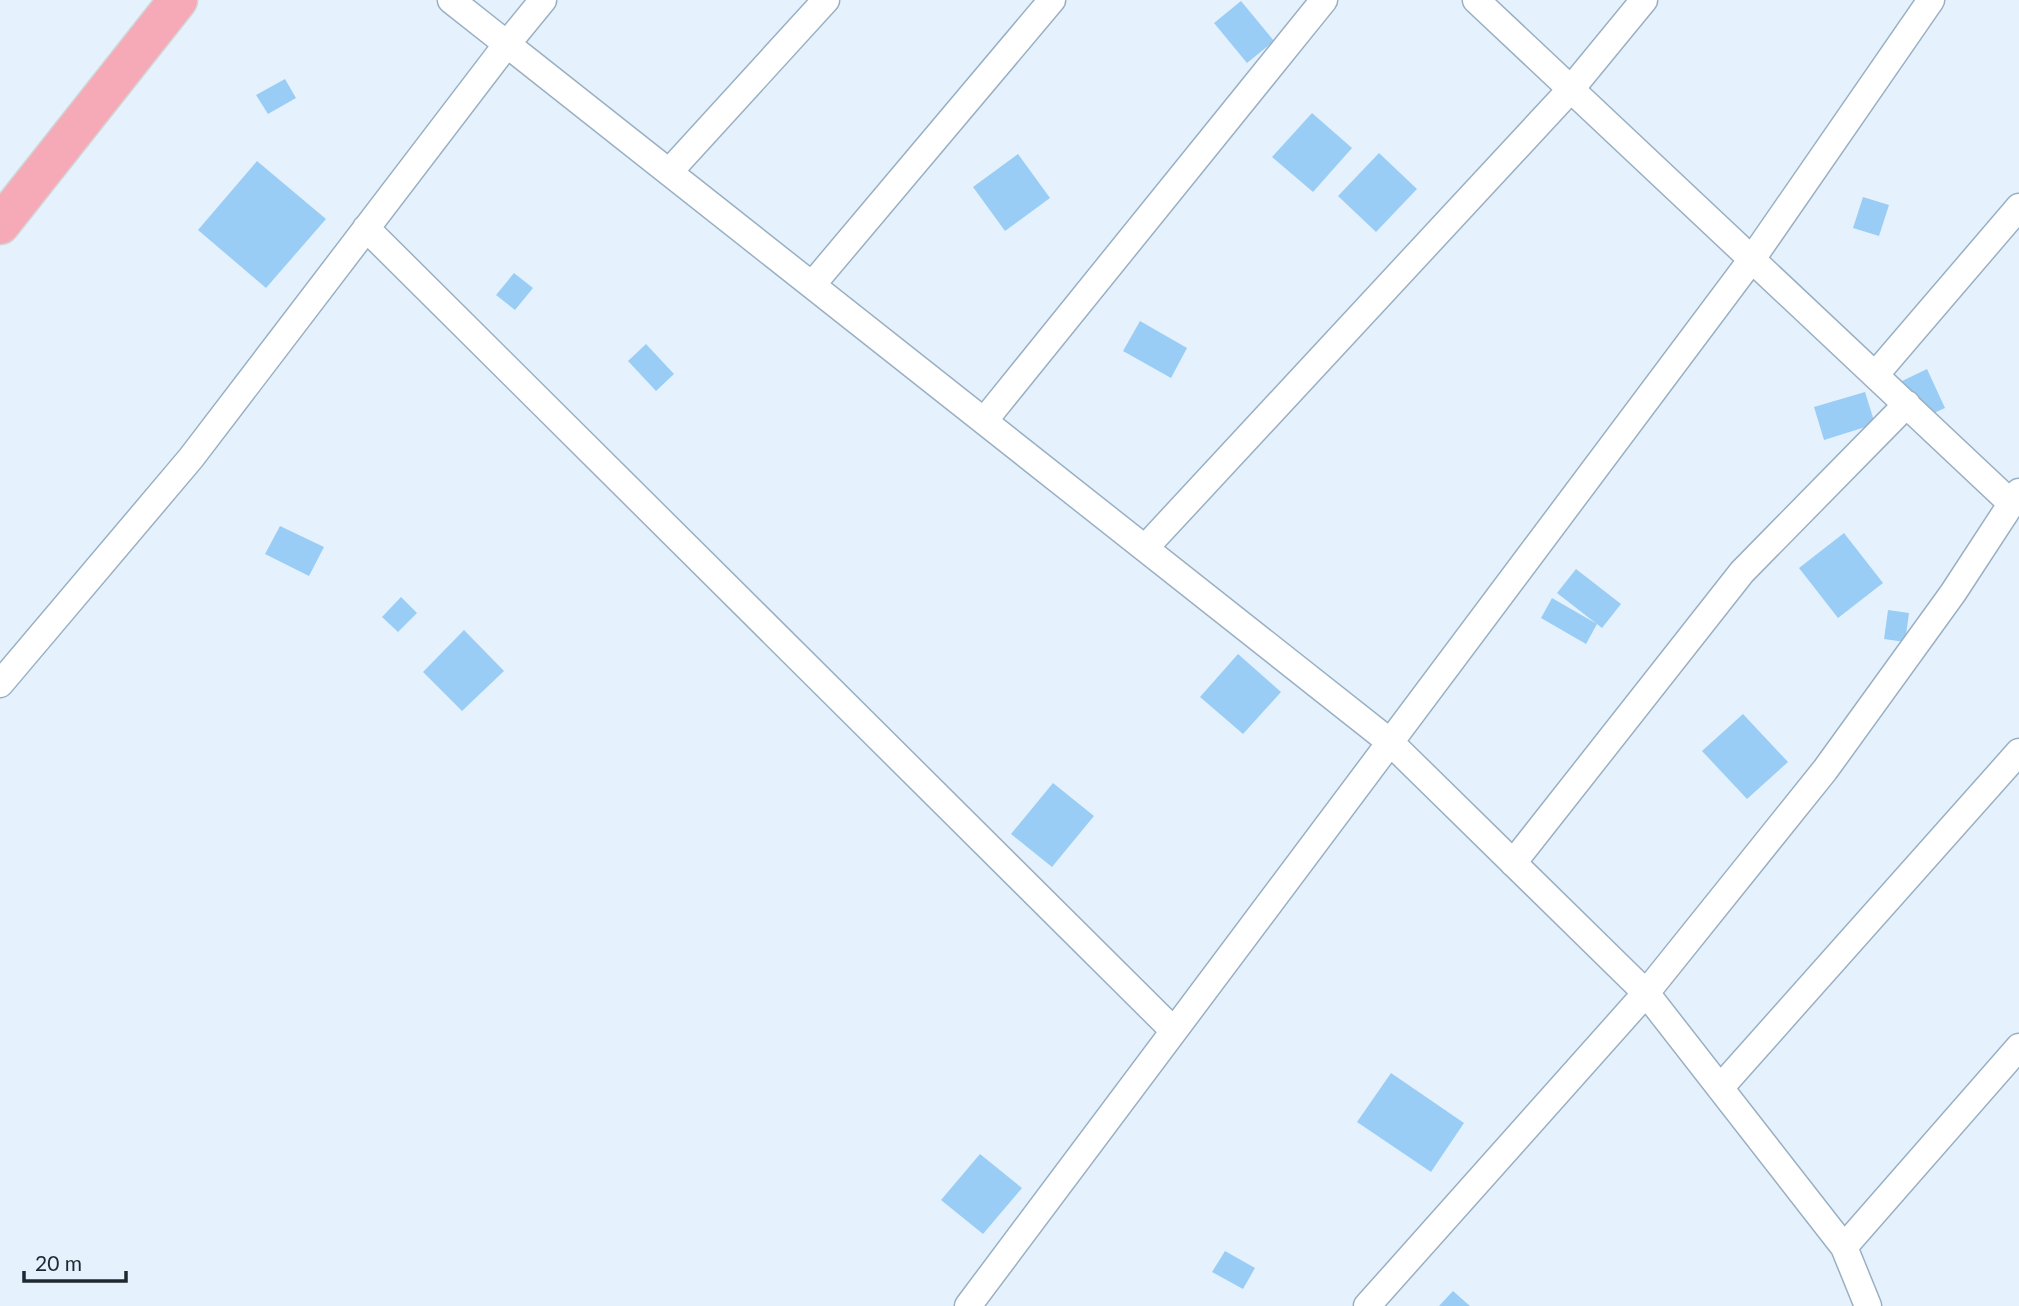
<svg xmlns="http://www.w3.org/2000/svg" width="2019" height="1306" font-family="Lato,sans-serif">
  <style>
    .building { fill: #9acdf5 }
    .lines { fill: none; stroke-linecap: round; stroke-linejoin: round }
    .minor-casing { stroke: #9ab0c2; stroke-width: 29 }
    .trunk-casing { stroke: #d2d4d5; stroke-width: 41 }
    .minor { stroke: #fff; stroke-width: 26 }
    .trunk { stroke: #f6aab7; stroke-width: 38 }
  </style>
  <rect width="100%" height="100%" fill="#e5f2fe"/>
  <!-- building -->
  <path class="building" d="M1241,1L1274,41L1247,63L1214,23Z
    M285,79L296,98L268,114L256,95Z
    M1312,113L1352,148L1313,192L1272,157Z
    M1379,153L1417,189L1376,232L1338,196Z
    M1018,154L1050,198L1005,231L973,187Z
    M257,161L326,219L266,288L198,230Z
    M1863,197L1889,205L1879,236L1853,228Z
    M514,273L533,288L515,310L496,295Z
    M1140,321L1187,348L1171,378L1123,351Z
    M646,344L674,374L656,391L628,361Z
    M1927,369L1945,408L1918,420L1900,382Z
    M1865,392L1875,424L1824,440L1814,407Z
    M280,526L324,547L309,576L265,554Z
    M1844,533L1883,583L1838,618L1799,568Z
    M1576,569L1621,604L1602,628L1557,593Z
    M401,597L417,613L398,632L382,617Z
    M1552,598L1597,624L1586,644L1541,618Z
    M1888,610L1909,613L1905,642L1884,639Z
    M464,630L504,671L462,711L423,672Z
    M1238,654L1281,692L1243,734L1200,697Z
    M1743,714L1788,762L1747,799L1702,751Z
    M1053,783L1094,816L1052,867L1011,834Z
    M1391,1073L1464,1123L1431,1172L1357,1122Z
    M980,1154L1022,1188L983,1234L941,1200Z
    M1225,1251L1255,1268L1243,1289L1212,1272Z
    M1453,1291L1470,1306H1439Z"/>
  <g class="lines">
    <!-- minor casing -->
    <g class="minor-casing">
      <path id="minor" d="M451,0L1390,742L1646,993L1367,1306
        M1476,0L2012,504
        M669,172L826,0
        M366,228L1174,1031
        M812,285L1052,0
        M1876,374L2019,207
        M984,421L1324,0
        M1145,548L1571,89L1644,0
        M0,684L191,458L507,44L543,0
        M1513,863L1742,572L1907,404
        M1720,1088L2019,752
        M1844,1247L2019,1047
        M968,1306L1752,259L1931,0
        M1868,1306L1844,1247L1646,993L1825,770L1953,593L2019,492"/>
    </g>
    <!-- trunk casing -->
    <g class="trunk-casing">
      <path id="trunk" d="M0,225L178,0"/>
    </g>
    <!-- minor -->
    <use href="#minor" class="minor"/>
    <!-- trunk -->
    <use href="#trunk" class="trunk"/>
  </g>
  <!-- scale -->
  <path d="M24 1271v10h102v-10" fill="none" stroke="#1f282f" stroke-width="3.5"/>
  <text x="35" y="1271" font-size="21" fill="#1f282f" stroke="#e5f2fe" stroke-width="5" paint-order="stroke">20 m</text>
</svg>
